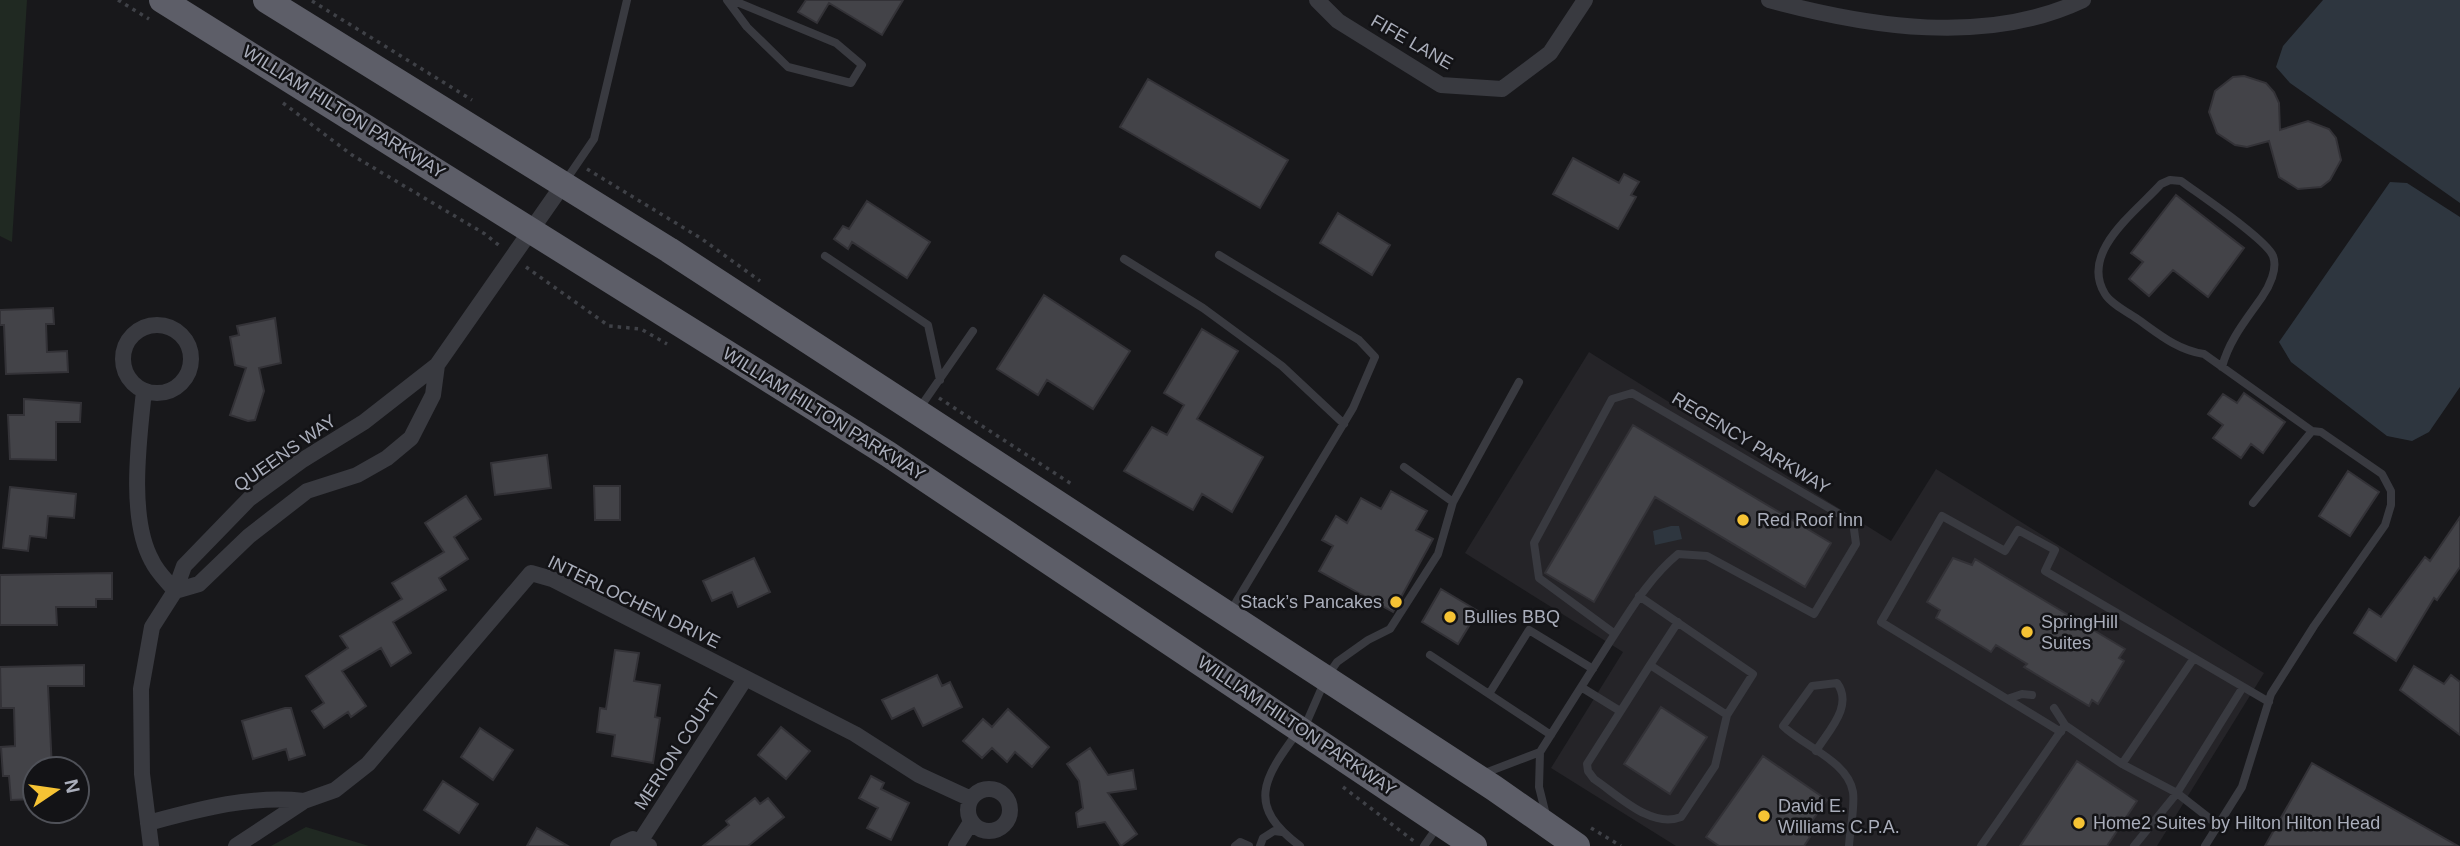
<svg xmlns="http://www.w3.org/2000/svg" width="2460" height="846" font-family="Helvetica,sans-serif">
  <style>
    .built { fill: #252428 }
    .green { fill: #202922 }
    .water { fill: #2e363f }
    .building { fill: #434348; stroke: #333237; stroke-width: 2 }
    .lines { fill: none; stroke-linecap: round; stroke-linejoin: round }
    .path { stroke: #3f4147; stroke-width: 3.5; stroke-dasharray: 3.5 5; stroke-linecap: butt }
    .service { stroke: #393a40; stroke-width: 8 }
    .minor { stroke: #393a40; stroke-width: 16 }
    .trunk { stroke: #5d5e68; stroke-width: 26 }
    .poi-dot { fill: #f6c334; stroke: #131316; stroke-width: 2.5 }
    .labels { text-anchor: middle; stroke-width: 5; stroke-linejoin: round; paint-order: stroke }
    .street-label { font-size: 18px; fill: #aaaebb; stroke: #131316 }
    .poi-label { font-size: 18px; fill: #aaaebb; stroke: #131316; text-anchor: start }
  </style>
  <rect width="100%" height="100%" fill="#18181b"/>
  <!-- built -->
  <path class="built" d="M1589,352L1891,541L1936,469L2264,673L2157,846H1676L1551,768L1623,652L1465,553Z"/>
  <!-- green -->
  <path class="green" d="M0,0H27L12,242L0,236Z
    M306,827L369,846H271Z"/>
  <!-- water -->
  <path class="water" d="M2323,0H2460V203L2290,83L2276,67L2283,46Z
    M2390,182L2407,183L2460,217V387L2429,432L2412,441L2387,436L2291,362L2279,342Z
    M1671,526H1679L1682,539L1655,545L1653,531Z"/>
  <!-- building -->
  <path class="building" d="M806,0H903L882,35L829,3L817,23L798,12Z
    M2244,76L2266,83L2274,92L2279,103L2280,130L2308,121L2329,129L2336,138L2341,160L2330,180L2321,187L2298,189L2279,177L2269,141L2247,147L2235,145L2217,133L2209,112L2215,91L2233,77Z
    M1148,79L1288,160L1260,208L1120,127Z
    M1573,158L1619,183L1624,174L1639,182L1631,195L1636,197L1618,229L1553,194Z
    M2176,195L2244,248L2208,297L2173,270L2149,296L2129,279L2143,262L2131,253Z
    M867,201L930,242L907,278L852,242L848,249L834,239L843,226L849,229Z
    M1338,213L1390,245L1372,275L1320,243Z
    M1044,295L1130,351L1093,409L1047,380L1038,395L997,369Z
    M53,308L54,324H46L47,352L67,351L68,372L6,374L4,325H0V310Z
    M275,318L281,363L259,368L264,391L255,420L248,421L230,415L246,368L235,365L230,337L239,335L237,326Z
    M1202,329L1238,351L1197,419L1263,457L1232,512L1202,494L1193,510L1124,471L1152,427L1167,435L1184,405L1164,393Z
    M2244,393L2285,422L2263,453L2251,444L2241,458L2213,438L2223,425L2208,414L2223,394L2237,403Z
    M24,399L81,403L80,422H56V460L10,459L8,415H24Z
    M1633,425L1831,543L1805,587L1655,497L1594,602L1545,573Z
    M547,455L551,488L495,495L491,463Z
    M2348,471L2379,492L2350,536L2319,516Z
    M594,486H620V520H595Z
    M10,487L76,494L74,518L48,516L46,538L30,536L28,551L3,548Z
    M1391,491L1427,511L1416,530L1433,539L1393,612L1319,571L1333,546L1322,540L1336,516L1347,523L1361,498L1381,509Z
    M466,496L481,519L454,537L468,559L439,578L446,590L393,622L411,653L391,666L381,648L342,671L366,706L351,717L348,712L324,728L312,711L324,703L306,676L348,648L340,636L402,599L392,583L444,552L425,523Z
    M2460,517V567L2437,600L2434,598L2396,661L2354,633L2369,609L2381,617L2425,557L2430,561Z
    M754,558L770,592L738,607L732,592L712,601L703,581Z
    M1953,558L1972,565L1975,559L2125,649L2119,658L2124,661L2098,704L2092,700L2089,706L2024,667L2027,664L1996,645L1991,652L1936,618L1940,610L1927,602Z
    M112,573V599H96V607H56L57,625H0V575Z
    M1441,589L1478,611L1458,644L1422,622Z
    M615,650L639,653L634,681L660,685L655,717L660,718L653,763L612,756L615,735L597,732L600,708L606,709Z
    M84,665V686H48L52,769H35V799L11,800L9,776H3L1,747L15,746L14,708H1L0,667Z
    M2414,666L2444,684L2451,675L2460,682V735L2400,690Z
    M937,675L942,686L950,682L962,707L923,726L914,708L892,719L882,700Z
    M1661,707L1707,737L1670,794L1624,764Z
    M285,708H291L305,755L289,760L286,749L253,759L242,721Z
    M1008,709L1049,747L1032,767L1015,752L1007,762L992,748L982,758L963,741L983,719L992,727Z
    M781,727L810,751L786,779L758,755Z
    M480,728L513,750L493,780L461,757Z
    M1090,748L1108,775L1133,770L1136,789L1108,793L1137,834L1121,846L1105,822L1078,827L1076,813L1083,808L1079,781L1067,764Z
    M1763,756L1827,800L1804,832L1810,837L1804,846H1719L1706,837Z
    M2077,761L2137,801L2107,846H2020Z
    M2312,763L2458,846H2265Z
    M871,776L884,783L881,789L909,803L891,840L867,828L878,808L859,798Z
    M443,781L478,804L459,833L424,810Z
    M755,798L760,804L768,798L784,817L748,846H703L729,825L726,821Z
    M537,828L568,846H527Z"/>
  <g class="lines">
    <!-- path -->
    <path class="path" d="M118,0L149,19
      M312,1L472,100
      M283,103L352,155L485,234L501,247
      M587,169L702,239L760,281
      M526,267L609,326L641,329L667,344
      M939,398L1073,485
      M1343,787L1415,842
      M1591,828L1621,846"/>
    <!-- service -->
    <path class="service" d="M727,0L747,27L788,67L851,83L862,65L836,43L732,0
      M566,180L594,139L627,0
      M1219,255L1359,340L1375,357L1353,408L1236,602L1232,614
      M825,256L928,325L940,380
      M1124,259L1203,308L1282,366L1344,424
      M2222,367C2229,340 2246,320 2262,297C2269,287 2278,269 2273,256C2266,239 2200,195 2181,181L2170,180L2161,184C2136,212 2079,252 2105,294C2111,304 2129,313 2139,320C2160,335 2178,350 2204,354L2312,431
      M919,409L973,331
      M1404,467L1453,502
      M1639,596L1753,674L1727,715L1650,665L1678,622
      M1430,655L1551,735
      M1650,665L1587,764L1588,771L1594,779C1618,795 1651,829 1681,817L1715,766L1727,715
      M1581,687L1620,711
      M1489,694L1529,630L1593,669
      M2007,699L2022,694L2032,695
      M2054,708L2065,725
      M1305,726L1326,678L1337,662L1368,640L1390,629L1438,554L1453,502L1519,382
      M2061,732L1881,622L1942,516L2005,551L2018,530L2055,550L2045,571L2194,658
      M1297,733C1263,779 1246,806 1300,846
      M1816,751C1828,731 1854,706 1837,683L1812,686L1783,726C1803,746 1848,761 1853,792C1855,808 1850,829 1849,846
      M1540,752C1563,716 1586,679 1609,643C1630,611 1648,579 1678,554L1707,556L1814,614L1856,544L1853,522L1632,393L1612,399L1534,543L1539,578L1615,634
      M1485,773L1540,752L1539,787L1546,815
      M2218,825L2177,793L2122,764L2194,658L2269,702
      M1235,846L1240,842L1249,846
      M1260,846L1263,838L1274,831L1282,832
      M1424,846L1438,826
      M1981,846L2065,725L2122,764
      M2134,846L2177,793L2243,687
      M2205,846L2242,787L2271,694L2314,626L2385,525L2391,505V491L2382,474L2321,432L2312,431L2253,503"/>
    <!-- minor -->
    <path class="minor" d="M1317,0L1338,21L1441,85L1502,89L1550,53L1585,0
      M1769,0C1869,27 1986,46 2083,0
      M123 359a34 34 0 1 1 68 0a34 34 0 1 1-68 0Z
      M144,391C139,439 128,518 152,561C157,572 168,582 175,591
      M175,591L199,584L249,536L307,491L357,475L387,458L411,438L433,395L437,365
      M968 810a21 21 0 1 1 42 0a21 21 0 1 1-42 0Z
      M148,823C200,809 250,795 304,801
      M641,840L745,679
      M151,846L142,774L141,689L152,627L175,591L184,566L249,499L301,461L364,422L437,365L562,186
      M236,846L304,801L335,790L368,764L531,573L552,579L855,734L919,775L971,799
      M618,846L633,839L649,846
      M956,846L971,822"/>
    <!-- trunk -->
    <path class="trunk" d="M162,0L888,454L1474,846
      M266,0L669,250L1494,788L1577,846"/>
  </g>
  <!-- markers -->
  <g class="poi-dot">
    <circle cx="1743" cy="520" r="7"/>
    <circle cx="1396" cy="602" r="7"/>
    <circle cx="1450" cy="617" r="7"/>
    <circle cx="2027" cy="632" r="7"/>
    <circle cx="1764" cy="816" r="7"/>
    <circle cx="2079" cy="823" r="7"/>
  </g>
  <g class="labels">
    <!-- street labels -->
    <g class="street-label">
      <text transform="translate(1412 42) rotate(30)" y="6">FIFE LANE</text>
      <text transform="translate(344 112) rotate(32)" y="6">WILLIAM HILTON PARKWAY</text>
      <text transform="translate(824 414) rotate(32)" y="6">WILLIAM HILTON PARKWAY</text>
      <text transform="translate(1751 443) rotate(31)" y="6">REGENCY PARKWAY</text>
      <text transform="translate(285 453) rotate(-35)" y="6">QUEENS WAY</text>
      <text transform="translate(634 602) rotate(26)" y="6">INTERLOCHEN DRIVE</text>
      <text transform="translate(1297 726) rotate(34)" y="6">WILLIAM HILTON PARKWAY</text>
      <text transform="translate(677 749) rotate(-57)" y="6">MERION COURT</text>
    </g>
    <!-- poi labels -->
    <g class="poi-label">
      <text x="1757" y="526">Red Roof Inn</text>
      <text x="1382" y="608" text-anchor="end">Stack’s Pancakes</text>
      <text x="1464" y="623">Bullies BBQ</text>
      <text x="2041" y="628">SpringHill<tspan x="2041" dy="21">Suites</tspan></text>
      <text x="1778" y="812">David E.<tspan x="1778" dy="21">Williams C.P.A.</tspan></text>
      <text x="2093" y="829">Home2 Suites by Hilton Hilton Head</text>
    </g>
  </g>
  <!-- north arrow -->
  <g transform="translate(56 790) rotate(77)"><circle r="33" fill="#131316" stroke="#4f5158" stroke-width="2"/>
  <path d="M0-5L12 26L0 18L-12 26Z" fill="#f6c334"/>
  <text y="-10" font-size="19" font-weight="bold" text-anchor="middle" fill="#aaaebb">N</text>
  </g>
</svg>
